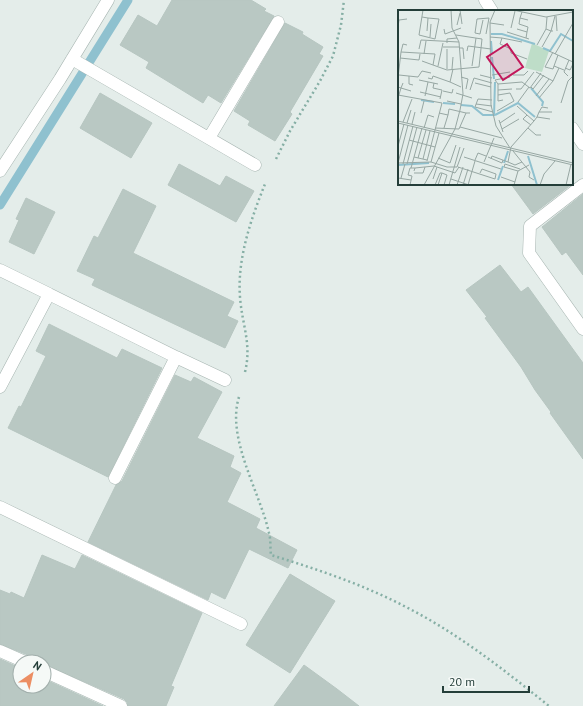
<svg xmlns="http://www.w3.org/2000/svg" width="583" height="706" font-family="'PT Sans',sans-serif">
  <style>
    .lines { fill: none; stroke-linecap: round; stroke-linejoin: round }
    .stream { stroke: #8fc1cf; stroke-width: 9 }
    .building { fill: #b9c8c3; stroke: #b7c6c1 }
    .minor-casing { stroke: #a7b5b1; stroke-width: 13 }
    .path { stroke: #86afa5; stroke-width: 2.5; stroke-dasharray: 2 3; stroke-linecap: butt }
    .minor { stroke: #fff; stroke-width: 12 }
    .inset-river { fill: none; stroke: #8fc1cf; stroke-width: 2 }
    .inset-road { fill: none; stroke: #97a7a3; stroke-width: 1 }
    .view { fill: #c2185b; fill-opacity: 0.15; stroke: #c2185b; stroke-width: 2 }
    .inset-edge { fill: none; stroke: #243e39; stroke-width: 2 }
  </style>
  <rect width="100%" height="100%" fill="#e4edea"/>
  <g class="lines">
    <!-- stream -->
    <path class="stream" d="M0,205L128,0"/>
  </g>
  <!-- building -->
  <path class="building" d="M172,0H251L266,9L264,11L274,16L221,103L208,95L203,103L146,68L149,62L120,45L138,15L157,26Z
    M285,23L303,32L302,34L323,47L319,54L323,56L290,112L292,114L275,141L248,125L250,121L234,111Z
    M100,93L152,123L131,158L80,128Z
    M179,164L220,186L226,176L254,191L236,222L168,185Z
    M511,184H572L533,214Z
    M123,189L156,206L133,253L234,302L227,316L238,321L225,348L92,285L95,279L77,271L94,236L98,238Z
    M583,194V275L566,252L562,255L542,227Z
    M26,198L55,212L34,254L9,242L19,220L16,219Z
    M500,265L521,292L528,287L583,363V459L550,413L551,412L535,390L521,367L485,318L487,317L466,290Z
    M49,324L117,358L122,349L162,368L108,477L8,428L19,406L21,407L46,356L36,351Z
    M175,375L191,382L194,377L222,392L197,438L234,456L230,467L241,473L227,502L260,519L256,528L297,550L288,568L249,549L225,599L211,592L208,600L88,542L116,485L122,481Z
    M42,555L75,569L82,555L202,613L171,686L174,687L166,706H128L127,702L124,699L44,664V662H32L31,658L28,655L0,644V590L10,594L11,592L24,598Z
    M290,574L335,601L290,673L246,645Z
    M0,659L20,668V686H44V679L103,706H0Z
    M304,665L337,689L359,706H274Z"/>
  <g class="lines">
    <!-- minor casing -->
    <g class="minor-casing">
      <path id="minor" d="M485,0L492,11
        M72,59L255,165
        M572,128L583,144
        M209,138L278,22
        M0,171L60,79L108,0
        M583,185L530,226L529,253L583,329
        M0,270L49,294
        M0,387L49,294L176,357
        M115,478L176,357L225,380
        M0,507L241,624
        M0,651L25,662
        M44,671L121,706"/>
    </g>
    <!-- path -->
    <path class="path" d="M276,159L290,131L320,81L333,56L341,25L344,0
      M245,372C252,344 242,325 240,297C237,259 251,219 265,184
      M239,397C226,438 260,492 269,533C271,540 270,548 271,555C316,569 362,584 404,606C456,632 503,669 549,706"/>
    <!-- minor -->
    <use href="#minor" class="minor"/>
  </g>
  <!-- overview -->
  <g transform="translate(398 10)">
    <rect width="175" height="175" fill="#e4edea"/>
    <path d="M134,33L151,41L144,62L127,58Z" fill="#beddc8"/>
    <path class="inset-river" d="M93,24H104L137,34M93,31L94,44M145,38L152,41L163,24L175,31M94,47L96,69M133,78L145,92L144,96M23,90L36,92M45,93L57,94M63,95L74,96L85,105H96M97,105L120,93L137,107M96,106L97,72M130,146L139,175M106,153L110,141M0,155L31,153M100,170L105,156"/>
    <path class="inset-road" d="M25,0L21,25L37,29L41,9L30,8M62,0L64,14M97,0L92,12L93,95L98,116L112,138M115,0L148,7L175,2M124,2L122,8L130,10M158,6L159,21M24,7L30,8L29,21M122,8L121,14L130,17L129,22M85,10L82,24L77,23L79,9L91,8L88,24M92,13L106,15M59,15L62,3M0,17L1,10L9,9M113,18L117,1M46,19L47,24L63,18M119,19L129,22L128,28M148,19L153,21L157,6M109,22L131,29M32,27L33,14M92,27L104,28L102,34L113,39V43L129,49M104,28L124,32M49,33V29L59,28M139,35L148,19L149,7M45,37H61M144,37L153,21H155M61,38H65L66,49M21,39L23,30L61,32L54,18L53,0M69,41L70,36L93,39M151,41L175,52M3,42L5,34L9,35M155,42L147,57L155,59L156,56M26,44L28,31M157,44L175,13M160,45L156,56L161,58M2,48L21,50L22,44M35,55L49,60L81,57L84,29L58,25M40,56L45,33M74,56L78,28M167,58L172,60L175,54M49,59V39M54,59L55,47M55,59L52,72L63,77M138,62L155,71L161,58L166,60M1,65L20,67L24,61L33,63M82,65L94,68M94,65L112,62M115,65H126L130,61M11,66V74L15,75M170,66L166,62L171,50M63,67L70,69L68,79M112,67L97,70L100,74L124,72L132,78L143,63M0,68L3,42L37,44L35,55L24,51M30,68L34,69L35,66L52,72M21,70L40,74M5,73L3,78L13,81M36,73L35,78L44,80L42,89M77,73L93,77M100,74V80L114,79M0,77L3,78L0,88M133,77L135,79L146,65M118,79H123L136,62M72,80L76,68L94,73M100,80V91L105,90M45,81L54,83L55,79M22,82L43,87M58,83L74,88M0,85L44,93L29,151M27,86L30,72M138,86L151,69M141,88L155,71M94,90L80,89L77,97L95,102M49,91L63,94M120,92L131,77M163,93L170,71L175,66M78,94L94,96M119,96L129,105L125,109L133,115M150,98L144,97L141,102H154M99,101L116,91L112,83L100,85M141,102L139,107L152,109M23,103L26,91M41,103L50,105L46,118M50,105L51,99L68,103M129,105L136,111L139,107M101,110L105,122M0,111L175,153M5,112L14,89M0,113L175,155M9,113L13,100M102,113L117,103M14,114L17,102M62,117L104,128M26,118L30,105L36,107M37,118L61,119L68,103H72M130,118L138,125H143M104,119L121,109M11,130L37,137M0,136L6,114M115,141L132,162L131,167L136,170M16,147L29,150M66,147L103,159M90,147L104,153L105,150M20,148L28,120M40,148L52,153M25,149L32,121M93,149L94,146L110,152M77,150L80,143L88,146M33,152L41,123M86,152L96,128M124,152L117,155L110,152L113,137L136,111M0,153L33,152L49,157H59L66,138M0,153L10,115M52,153L58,135M5,154L15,116M9,154L19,117M60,157L97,169L98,164L84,159L82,163M13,158L24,118M17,158L36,156L57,163L61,157M120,161L106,157L107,154L122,159M16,163H25L27,157M103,167L117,172M0,168L13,170M3,168L7,154M35,169L39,157M53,169L71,175M12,175L14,166L10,165L12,158H17L16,161M26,175L57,119L62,100L65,84L61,32M37,175L42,163H44M40,175L44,163L49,165L46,175M51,175L62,137M59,175L65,157M65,175L70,159M70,175L77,151M116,175L120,161L131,155M142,175L146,164L157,151M168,175L173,154"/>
    <path class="view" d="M109,34L125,57L105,70L89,47Z"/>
    <rect width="175" height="175" class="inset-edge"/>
  </g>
  <!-- north arrow -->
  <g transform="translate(32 674) rotate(34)"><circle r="19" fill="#f5f9f7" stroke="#a1aeab"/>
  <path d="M0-3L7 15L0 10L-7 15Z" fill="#ec8e63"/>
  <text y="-6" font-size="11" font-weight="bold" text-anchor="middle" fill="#243e39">N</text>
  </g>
  <!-- scale -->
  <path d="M443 686v6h86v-6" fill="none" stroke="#243e39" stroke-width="2"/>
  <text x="449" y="686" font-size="12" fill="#243e39" stroke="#f5f9f7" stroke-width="3" paint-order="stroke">20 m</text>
</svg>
